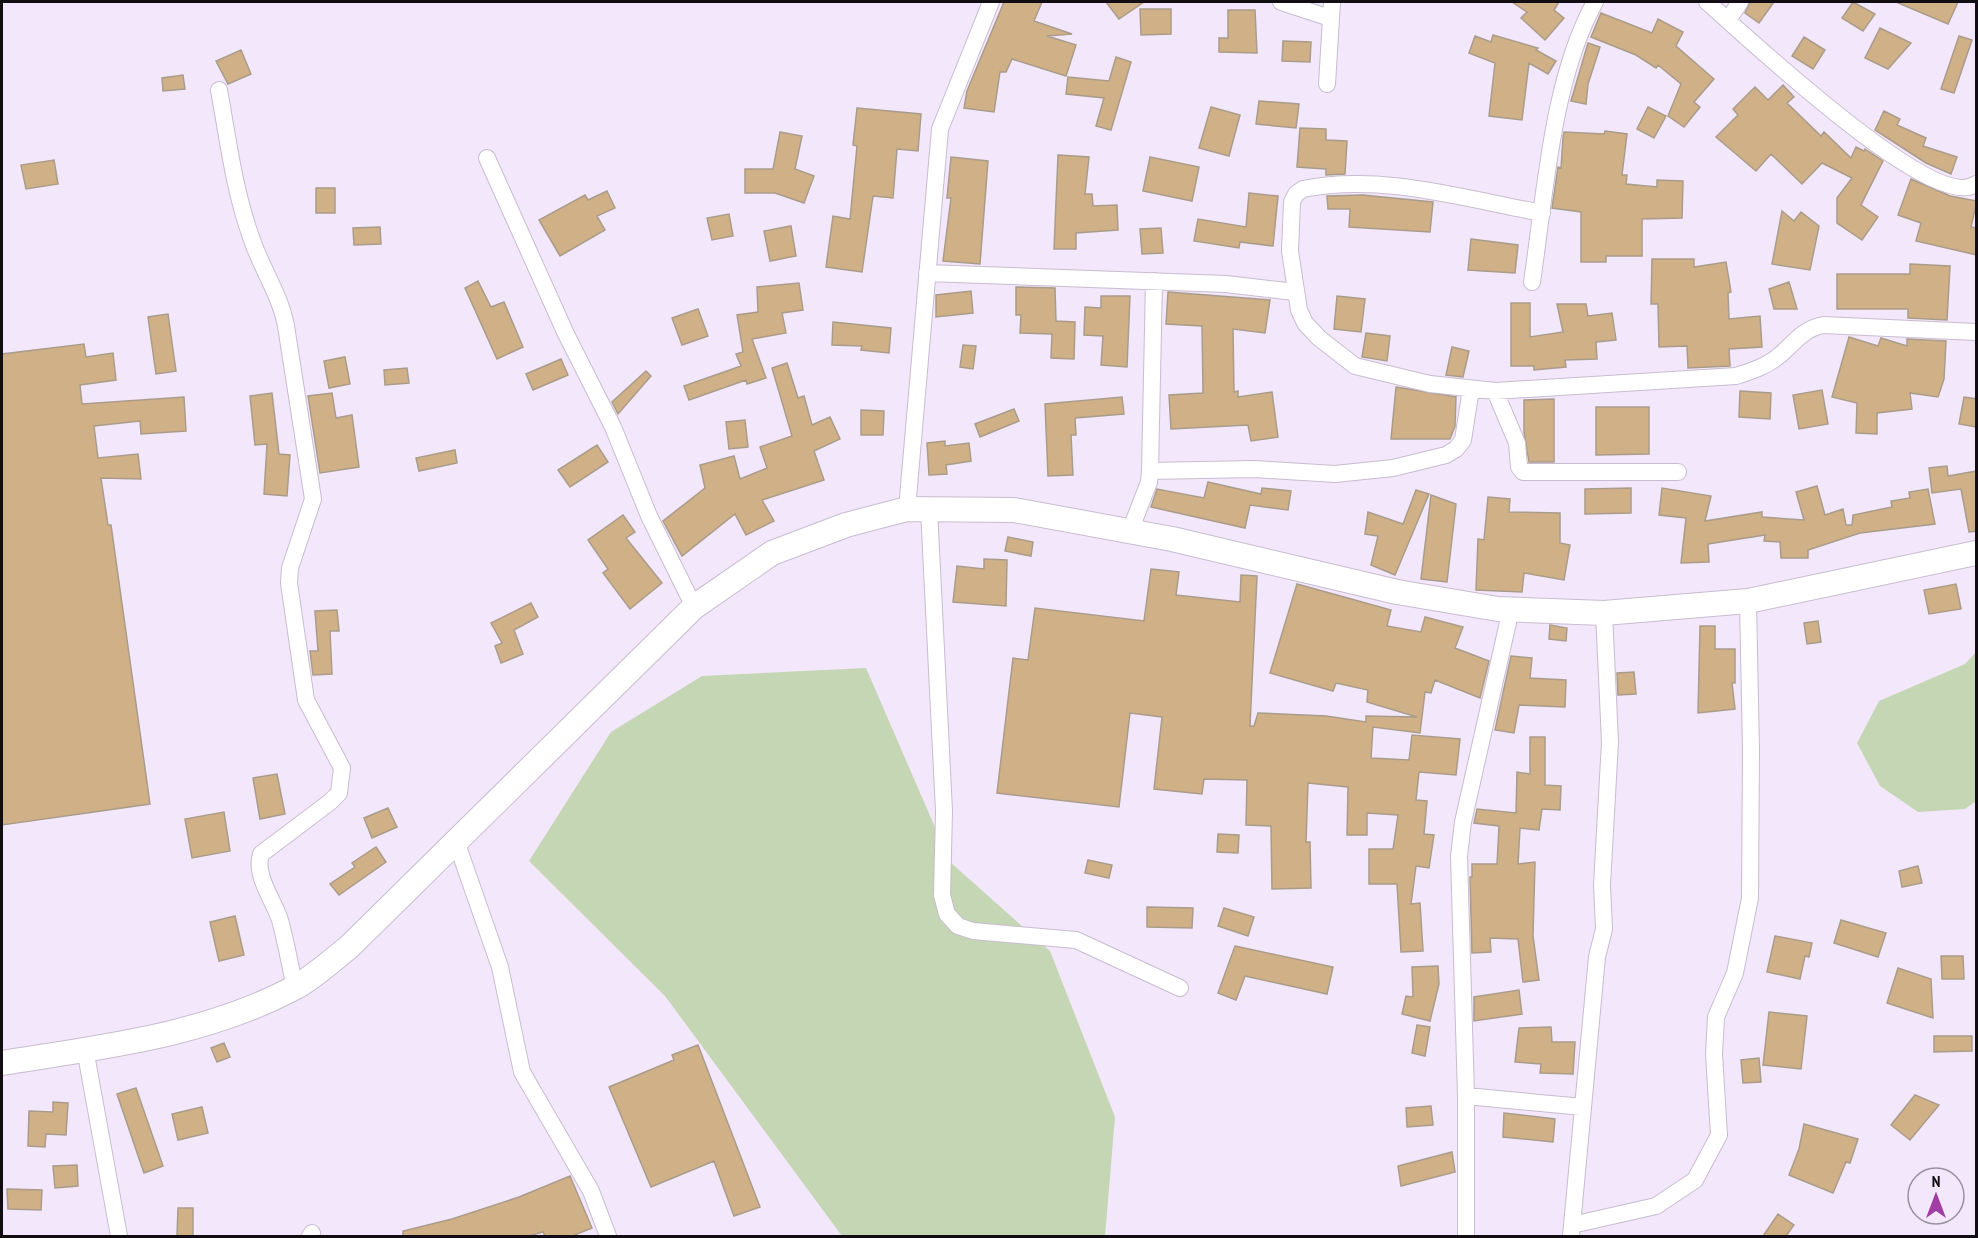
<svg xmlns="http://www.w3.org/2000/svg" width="1978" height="1238" font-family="'PT Sans Narrow',sans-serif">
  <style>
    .green { fill: #c4d6b3 }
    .building { fill: #d0b087; stroke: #aa9c8a; stroke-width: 1.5 }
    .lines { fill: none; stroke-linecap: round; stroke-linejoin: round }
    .street-casing { stroke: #c8bcd0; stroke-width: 18 }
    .secondary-casing { stroke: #c8bcd0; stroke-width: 26 }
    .street { stroke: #fff; stroke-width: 16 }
    .secondary { stroke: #fff; stroke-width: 24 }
  </style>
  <rect width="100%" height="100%" fill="#f3e7fb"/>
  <!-- green -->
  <path class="green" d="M1976,652V801L1965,809L1918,812L1880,786L1857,743L1879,701L1965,664Z
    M866,668L950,862L1050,951L1115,1117L1105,1236H842L665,996L529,861L611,732L702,676Z"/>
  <!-- building -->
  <path class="building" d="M1004,2H1042L1034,21L1072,34L1047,36L1076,45L1066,76L1012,59L1006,72H1000L994,112L964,108L967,91Z
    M1106,2H1144L1119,19Z
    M1512,2H1559L1554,10L1564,18L1545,40L1521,18L1527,12Z
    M1750,2H1774L1759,23L1745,13Z
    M1853,2L1875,14L1863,31L1842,18Z
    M1896,2H1958L1948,24Z
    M1140,9H1171V34L1141,35Z
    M1228,10H1255L1257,53L1219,52V38H1228Z
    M1601,13L1652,33L1658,19L1683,32L1676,46L1714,79L1694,102L1700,107L1684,127L1668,116L1681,84L1658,65L1656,68L1636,55L1591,37Z
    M1880,28L1911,43L1888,69L1865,58Z
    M1493,35L1538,48L1536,50L1556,61L1548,74L1529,63L1522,120L1489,116L1495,63L1469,53L1475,36L1491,42Z
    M1959,36L1972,40L1954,93L1941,89Z
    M1804,37L1825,50L1813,69L1792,56Z
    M1283,41L1311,42L1310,62L1282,61Z
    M1588,43L1600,47L1588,84L1586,104L1571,101Z
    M241,50L251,74L228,84L216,61Z
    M1116,57L1131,62L1111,130L1096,126L1104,98L1066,94L1068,77L1109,81Z
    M183,75L185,89L163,91L162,78Z
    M1783,85L1794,97L1787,103L1821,136L1824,132L1851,158L1856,147L1864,151L1865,149L1883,161L1861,205L1878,217L1862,240L1837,223V198L1852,178L1822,163L1802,184L1771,154L1756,171L1716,137L1738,115L1733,109L1755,87L1768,100Z
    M1259,101L1299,104L1296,128L1256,124Z
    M1211,107L1240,115L1229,156L1199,148Z
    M1648,107L1666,116L1654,138L1637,129Z
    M857,108L921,114L918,151L897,149L893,198L873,196L862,272L826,267L833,216L850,219L857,146L853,145Z
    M1884,111L1900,119L1897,125L1926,138L1923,146L1957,157L1951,174L1926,163L1875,130Z
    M1300,128L1326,129V140L1347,141L1345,174L1326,175V169L1297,167Z
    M1605,131L1627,134L1622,175H1627L1626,184L1657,187V180L1683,181L1682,218L1642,219V256H1606V262H1581V212L1552,208L1558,167L1561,168L1563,138L1564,132L1604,134Z
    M780,132L802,136L795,169L814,176L804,203L775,193H745V169H773Z
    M1058,155L1089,157L1085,194H1092L1093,206L1117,205L1118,230L1076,233V249H1054Z
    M951,157L988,161L980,264L943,261L951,198H947Z
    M1150,157L1199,167L1192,201L1143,191Z
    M54,160L58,184L26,189L21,165Z
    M1911,179L1950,196L1977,201L1971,227L1977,228V255L1916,241L1921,223L1898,215Z
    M316,188H335V213H316Z
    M607,191L615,208L597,216L605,230L560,256L539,220L585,195L588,200Z
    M1249,193L1278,196L1273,246L1240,242L1239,248L1194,241L1198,219L1246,227Z
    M1363,195L1433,202L1430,232L1349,227L1350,209H1328L1327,196Z
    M1782,211L1794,221L1801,212L1819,226L1810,270L1772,264Z
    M729,214L733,236L712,240L707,218Z
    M791,226L796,256L770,261L764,231Z
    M380,227L381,244L354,245L353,228Z
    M1161,228L1163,253L1142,254L1140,229Z
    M1471,239L1518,245L1515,273L1468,270Z
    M1652,259H1694V267L1726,262L1731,292L1728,293L1729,319L1760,316L1762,347L1729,349L1730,366L1688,368L1687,346L1659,347L1658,304H1651Z
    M1910,264L1950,266L1947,320L1908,318V309H1837V274H1910Z
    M478,281L491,307L504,302L523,347L497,359L465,288Z
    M1789,282L1797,309H1774L1769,289Z
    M799,283L803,310L782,313L786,333L752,339L766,378L747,384L746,380L689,400L684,386L741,366L736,354L743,352L737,315L758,312L757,287Z
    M1016,287L1055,288L1056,321L1075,322L1074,359L1051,358L1052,334L1020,333L1021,315H1016Z
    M971,291L973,313L936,317V295Z
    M1168,292L1270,300L1265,333L1233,329L1234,392L1238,391V397L1272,392L1278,437L1251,441L1248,425L1171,429L1169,395L1203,393L1202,326L1166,324Z
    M1101,296H1130L1127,367L1101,365L1103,336L1084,335L1085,307L1101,308Z
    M1337,296L1365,299L1361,332L1334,329Z
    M1511,303H1530V337L1563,332L1557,304H1586L1588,316L1612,313L1616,340L1596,342L1597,359L1565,360L1566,367L1534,370V366H1511Z
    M698,309L708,336L682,345L672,318Z
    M168,314L176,371L156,374L148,317Z
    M833,322L891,328L889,353L861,350L862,346L832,345Z
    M1366,333L1390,336L1387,361L1362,357Z
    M1849,337L1878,346L1881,338L1907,346V339L1946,341L1944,379L1938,397L1910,393L1912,409L1877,413V434L1856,433L1857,403L1832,397Z
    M84,344L86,357L113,353L116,380L80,385L82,404L184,397L186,431L141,434L140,421L94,426L98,458L138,454L141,479L101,478L108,525H111L150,804L2,825V354Z
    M963,345L976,346L973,369L960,367Z
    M1452,347L1469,351L1463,377L1446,375Z
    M345,357L350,384L329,388L324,361Z
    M561,359L568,375L533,390L526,374Z
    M787,363L798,398L804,396L812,425L830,417L840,439L814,451L824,480L762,500L774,521L746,535L735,514L682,556L663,521L705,488L700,465L734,456L740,479L767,468L760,447L792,436L772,368Z
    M407,368L409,383L385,385L384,370Z
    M646,371L651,376L618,414L612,402Z
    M1396,387L1456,397L1455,426L1450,439H1391Z
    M1822,390L1828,424L1799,429L1793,395Z
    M1740,391L1771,393L1770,419L1739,417Z
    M272,393L279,454L290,455L287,496L264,494L267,444L255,445L250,396Z
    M332,393L336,418L352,415L359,467L320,473L308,396Z
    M1122,397L1124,414L1075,418L1076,435H1071L1073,475L1048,476L1045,404Z
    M1964,397L1977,399V427L1959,424Z
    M1554,399V462H1529L1524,432V400Z
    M1596,407H1649V454L1596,455Z
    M1014,409L1019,421L980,437L975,424Z
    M861,410L884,411L883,435H861Z
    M745,420L748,447L729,449L726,422Z
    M945,441V446L969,443L971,461L946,465L947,474L929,475L927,443Z
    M597,445L608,462L570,487L558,470Z
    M455,450L457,463L419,471L416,458Z
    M1947,466L1948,476L1977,471V531L1969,532L1961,489L1932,493L1929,468Z
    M1208,482L1261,494L1262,488L1291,491L1288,510L1250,505L1245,528L1151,507L1157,489L1204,498Z
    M1817,486L1825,515L1843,509L1846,525H1852L1853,515L1892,507L1891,501L1910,498L1909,492L1928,489L1935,524L1860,533L1808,550V558H1781L1780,542L1764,541L1765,535L1708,544L1709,562L1681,563L1686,518L1659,515L1662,488L1711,496L1705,521L1762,512V517L1804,520L1796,492Z
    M1631,488V513L1585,514V489Z
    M1416,490L1429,494L1395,575L1371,565L1378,536L1365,534L1368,512L1403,524Z
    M1431,495L1456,504L1447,582L1421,579Z
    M1488,497L1510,499L1509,512L1560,513V543L1570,545L1564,580L1524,573L1522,592L1476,590L1478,539L1484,540Z
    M623,515L635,532L626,538L662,583L630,609L603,573L608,569L588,540Z
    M1008,537L1033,542L1031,556L1005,551Z
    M984,559L1007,560L1006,606L953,602L957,566L984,569Z
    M1151,569L1179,572L1176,595L1240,602L1241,575L1257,576L1250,726H1254L1258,713L1326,716L1366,722V716L1417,717L1367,702L1368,690L1336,683L1333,691L1270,673L1297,584L1391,610L1387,626L1421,632L1425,617L1463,627L1455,648L1489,661L1480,698L1435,680L1431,693L1425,692L1420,733L1373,727L1371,758L1409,760L1412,735L1460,739L1456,775L1419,772L1416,800L1427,801L1424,834L1434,835L1429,868L1416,866L1411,904L1420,903L1423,951L1401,952L1397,884H1369V849H1393L1398,815L1367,813V835H1347L1348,787L1308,783L1306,842H1310L1311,888L1272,889L1271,826L1246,825L1247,780L1204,779L1202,794L1154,789L1162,717L1130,713L1119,807L997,793L1013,658L1028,660L1035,608L1144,621Z
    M1956,584L1961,609L1929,614L1924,590Z
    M531,603L538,617L514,630L523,654L501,663L495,646L502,643L491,623Z
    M337,610L339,631H330L332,674L313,675L310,651H318L315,611Z
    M1818,621L1821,642L1807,644L1804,623Z
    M1550,625L1567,628L1566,641L1549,639Z
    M1700,626H1715V649H1735V683H1732L1735,709L1698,713Z
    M1511,656L1532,658L1530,678L1566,680L1565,707L1519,705L1514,733L1495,730Z
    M1634,672L1636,694L1618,695L1617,673Z
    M1530,737H1545V785L1561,786L1560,810L1542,809L1539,830L1520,828L1518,864L1535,862L1533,936L1539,980L1523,982L1518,939L1490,938L1491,952L1472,953L1470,877H1472V864H1497L1499,826L1474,823L1477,809L1516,813L1517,772L1530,774Z
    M277,774L285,814L260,819L253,778Z
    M388,808L397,827L372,838L364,818Z
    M224,812L230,851L192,858L185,819Z
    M1218,834L1239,835L1238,853L1217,852Z
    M376,847L386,862L339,895L330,884L355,867L352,863Z
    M1088,860L1112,865L1109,878L1085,873Z
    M1918,866L1922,883L1902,887L1899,871Z
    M1147,907L1193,908L1192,928L1147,927Z
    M1224,908L1254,917L1248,936L1218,926Z
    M235,916L244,955L219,961L210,922Z
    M1841,920L1886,933L1878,957L1834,943Z
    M1775,936L1812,943L1809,957L1805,956L1800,979L1767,972Z
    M1235,946L1333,967L1327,994L1245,976L1236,1000L1218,993Z
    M1941,956H1963L1964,979H1942Z
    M1438,966L1439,984L1430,1021L1402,1014L1406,996L1413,997L1412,967Z
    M1898,968L1931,979L1933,1018L1887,1003Z
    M1519,990L1522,1014L1474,1021V997Z
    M1769,1012L1807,1016L1801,1069L1763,1065Z
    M1417,1025L1430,1027L1425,1056L1412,1053Z
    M1551,1027L1552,1042H1575L1573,1074L1540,1073L1541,1064L1515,1062L1519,1028Z
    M1934,1036H1972V1051L1934,1052Z
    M224,1043L230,1057L217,1062L211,1048Z
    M698,1045L760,1207L734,1216L714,1161L651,1187L609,1087L674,1060L672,1055Z
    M1759,1058L1761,1082L1743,1083L1741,1060Z
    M136,1088L163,1166L144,1173L117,1094Z
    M1915,1095L1939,1105L1910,1140L1891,1125Z
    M53,1102L68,1103L66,1135L46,1134L45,1147L28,1146L29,1111L53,1112Z
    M1431,1106L1433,1125L1407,1127L1406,1108Z
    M202,1107L208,1133L178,1140L172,1114Z
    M1504,1113L1555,1119L1553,1142L1503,1137Z
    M1804,1124L1858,1139L1850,1163L1846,1162L1833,1193L1789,1175L1799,1149Z
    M1452,1152L1455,1172L1401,1186L1398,1166Z
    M77,1165L78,1186L55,1188L53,1166Z
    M570,1176L592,1228L572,1236H545L543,1232L529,1236H403V1231L452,1219L519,1197Z
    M7,1189L42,1190L41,1210L8,1209Z
    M178,1208H193V1236H177Z
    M1778,1214L1794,1225L1786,1236H1763Z"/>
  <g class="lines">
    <!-- street casing -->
    <g class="street-casing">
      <path id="street" d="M1281,2L1330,18
        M1707,2C1743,33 1933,214 1976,184
        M1728,20L1740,2
        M1327,84L1332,2
        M219,90C228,139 234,190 251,237C261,268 280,294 286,326L313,499L290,568L289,583L306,700L342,768L339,793L330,802L261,854C254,875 273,899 280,920C286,942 290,965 295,988
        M487,158L566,334L613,427L649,516L694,607
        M1542,213C1465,199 1382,173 1303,189L1296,194L1292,202L1290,251L1299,310L1305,323L1319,338L1355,366L1430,384L1495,391L1736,376C1752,371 1767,366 1780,355C1795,342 1803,329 1823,325L1976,332
        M927,273L1226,284L1295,292
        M1532,282C1545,195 1552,79 1595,2
        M1495,391L1517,443L1519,467L1523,472H1678
        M1150,471L1254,469L1335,474L1393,468L1446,455L1456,449L1463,440L1471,389
        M907,509L940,129L991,2
        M929,509L944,811L942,895L947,914L958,926L973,931L1076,940L1180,988
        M1130,531L1149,482L1150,471L1154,281
        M456,841L500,967L522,1072L591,1191L608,1236
        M85,1049L119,1236
        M1466,1096L1583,1107
        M1572,1225L1656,1206L1695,1180L1719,1135L1714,1054L1716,1017L1735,973L1750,898L1751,750L1748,601
        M310,1236L312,1233
        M1466,1236V1096L1459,856L1463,822L1511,609
        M1571,1236L1597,957L1604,929L1602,885L1610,742L1604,613"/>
    </g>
    <!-- secondary casing -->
    <g class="secondary-casing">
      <path id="secondary" d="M2,1063C100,1047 204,1036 294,988C313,978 331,961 349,947L694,607L772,553L846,525L907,509L1014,510L1172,539L1397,592L1498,609L1604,613L1748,601L1976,553"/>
    </g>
    <!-- street -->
    <use href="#street" class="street"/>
    <!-- secondary -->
    <use href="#secondary" class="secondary"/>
  </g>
  <!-- border -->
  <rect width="1978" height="1238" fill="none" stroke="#110d13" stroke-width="6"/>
  <!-- north arrow -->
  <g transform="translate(1936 1196)"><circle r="28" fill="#f3e7fb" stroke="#99909e" stroke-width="1.5"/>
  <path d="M0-4.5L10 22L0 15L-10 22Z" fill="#a13da2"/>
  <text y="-9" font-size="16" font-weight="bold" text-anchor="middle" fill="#110d13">N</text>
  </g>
</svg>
